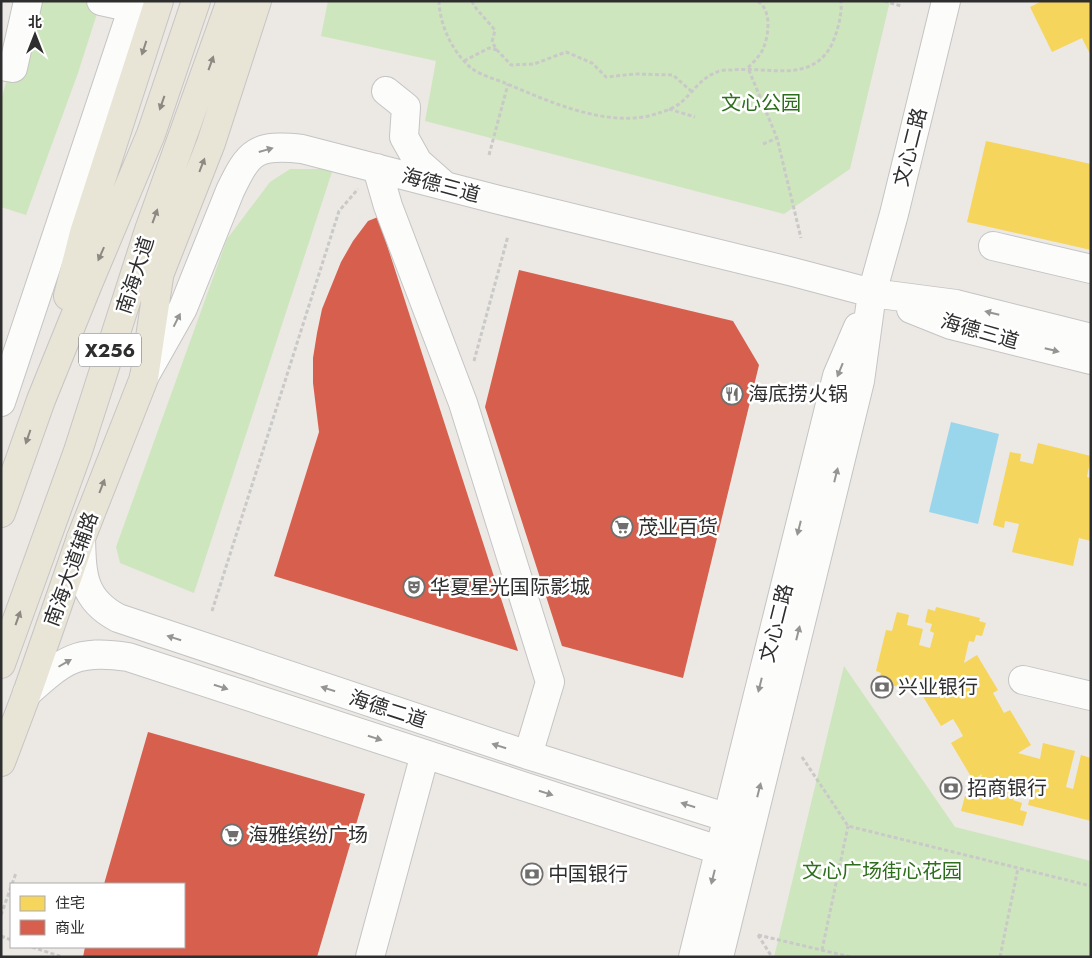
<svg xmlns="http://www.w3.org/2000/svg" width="1092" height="958" font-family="Jost,'Noto Sans SC',sans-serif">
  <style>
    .green { fill: #cee6be }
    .water { fill: #99d6ec }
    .homes { fill: #f6d55c }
    .shops { fill: #d6604d }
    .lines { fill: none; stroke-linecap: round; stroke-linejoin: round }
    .minor-casing { stroke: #c5c4c5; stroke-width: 30 }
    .major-casing { stroke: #c6c5c4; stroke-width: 30 }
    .path { stroke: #c9c9c8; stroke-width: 3; stroke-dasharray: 4 2.5; stroke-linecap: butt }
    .minor { stroke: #fcfcfb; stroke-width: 28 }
    .major { stroke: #e8e4d6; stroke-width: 28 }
    .oneway { fill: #8b8982 }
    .oneway2 { fill: #959594 }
    .labels { text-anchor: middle; stroke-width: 5; stroke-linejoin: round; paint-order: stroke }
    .shield { fill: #fff; stroke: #6d6d6d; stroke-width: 1 }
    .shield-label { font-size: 19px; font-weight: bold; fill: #2e2e2e }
    .park-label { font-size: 20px; fill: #2c6e1b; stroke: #fff }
    .street-label { font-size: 20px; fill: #2e2e2e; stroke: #fff }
    .poi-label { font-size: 20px; fill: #2e2e2e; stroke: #fff; text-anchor: start }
  </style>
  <rect width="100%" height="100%" fill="#ece8e4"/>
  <!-- green -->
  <path class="green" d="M28,1H101L78,73L26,215L1,207V101Z
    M328,1H890L850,169L784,214L425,121L436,61L321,36Z
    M290,169H333L194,593L120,563L116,547L227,239L270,182Z
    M844,666L955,827L1091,861V957H774Z"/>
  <!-- water -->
  <path class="water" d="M951,422L999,434L978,524L929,512Z"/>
  <!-- homes -->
  <path class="homes" d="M1042,1H1091V56L1082,38L1052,52L1030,7Z
    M986,141L1091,164V250L967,222Z
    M1038,443L1091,456L1087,477L1091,478V541L1079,538L1073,566L1012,552L1019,524L1005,521L1004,528L993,525L1010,452L1021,454L1020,461L1033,464Z
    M936,607L980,618L979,621L986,623L982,636L976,635L974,642L969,641L964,663L977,655L998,690L993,693L1004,713L1010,710L1031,745L1018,753L1040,759L1043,743L1075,751L1066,787L1073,789L1081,755L1091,758V821L1028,805L1031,793L1015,790L1013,800L1022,803L1020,810L1027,812L1023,826L961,811L965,796L972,798L974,790L978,791L982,774L973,780L951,743L963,736L958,727L953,719L941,726L919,690L931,682L911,677L908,690L892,685L890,695L876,692L881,673L876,671L886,630L892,631L897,612L909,615L907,625L923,629L919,645L930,648L934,633L930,631L932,624L925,622L928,609L935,611Z"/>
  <!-- shops -->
  <path class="shops" d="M378,217L518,651L274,576L319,432L313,383V358L317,333L322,309L341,262L353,241L368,221Z
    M519,270L733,321L759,365L683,678L562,646L485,407Z
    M148,732L365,794L317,957H83L85,947H184V884H104Z"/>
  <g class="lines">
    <!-- minor casing -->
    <g class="minor-casing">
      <path id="minor" d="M101,1L133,8
        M1,66L13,68L28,1
        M386,91L406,107L404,137L418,162L444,185
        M377,168L388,206L463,403L550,682L528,755
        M993,246L1091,269
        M911,309L951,325L1091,360
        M144,377L183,308L230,191C249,151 256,144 302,149L499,200L793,272L872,293L956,304L1091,338
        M1,402L135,1
        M81,538C82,574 82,599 118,618L528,755L751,825
        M1023,680L1091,696
        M27,693C64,660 76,649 128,657L743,858
        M370,957L425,754
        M693,957L837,376L858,327
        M719,957L860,381L872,293L894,214L946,1"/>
    </g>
    <!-- major casing -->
    <g class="major-casing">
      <path id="major" d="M152,293L211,143L257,1
        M68,296L84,233L159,1
        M1,513L41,400L88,284L151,134L196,1
        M1,664L78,451L149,230L231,1
        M1,762L27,693L81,538L144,378L159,277"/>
    </g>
    <!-- path -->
    <path class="path" d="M439,1C440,26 452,51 471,68C480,75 495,79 505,83C550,102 611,130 659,113C665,111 674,108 679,104C692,94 700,78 717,72C721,70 727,70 732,70C769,66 813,85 833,42C838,29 842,15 841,1
      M472,1L474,6L495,30L492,42L497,50L511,65L534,64L566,52L592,63L606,77L635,74L673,75L691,91
      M758,1C772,11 769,35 763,49C760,56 753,62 748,68L777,138L801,238
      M884,1L901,6
      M464,61L489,48L497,50
      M669,109L695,117
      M763,144L777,138
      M489,155L508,84
      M474,361L508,236
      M212,611L339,211L358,189
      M802,757L848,826L1091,886
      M12,884L16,873
      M1,915L11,887
      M758,935L851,957
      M758,935L772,957
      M1,936L11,940
      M32,947L62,957
      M822,950L848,826
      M1000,957L1018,868"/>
    <!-- minor -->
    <use href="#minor" class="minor"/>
    <!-- major -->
    <use href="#major" class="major"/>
  </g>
  <!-- one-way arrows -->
  <defs><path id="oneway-solid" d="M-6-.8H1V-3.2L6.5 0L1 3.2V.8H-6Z" transform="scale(1.25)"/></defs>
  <g class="oneway">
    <use href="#oneway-solid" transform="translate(144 48) rotate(108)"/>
    <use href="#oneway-solid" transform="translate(211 63) rotate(-70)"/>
    <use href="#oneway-solid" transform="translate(162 103) rotate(109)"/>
    <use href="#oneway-solid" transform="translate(202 165) rotate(-69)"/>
    <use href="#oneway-solid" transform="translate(155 216) rotate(-70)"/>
    <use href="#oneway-solid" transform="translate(101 254) rotate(114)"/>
    <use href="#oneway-solid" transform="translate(28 437) rotate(109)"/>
    <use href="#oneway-solid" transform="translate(102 486) rotate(-69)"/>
    <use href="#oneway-solid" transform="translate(18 618) rotate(-70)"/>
  </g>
  <g class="oneway2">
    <use href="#oneway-solid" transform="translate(266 150) rotate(-16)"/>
    <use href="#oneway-solid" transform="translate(992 313) rotate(-166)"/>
    <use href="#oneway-solid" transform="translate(177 320) rotate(-63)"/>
    <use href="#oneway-solid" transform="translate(1052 350) rotate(14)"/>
    <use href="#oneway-solid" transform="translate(840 370) rotate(112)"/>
    <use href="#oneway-solid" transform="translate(836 475) rotate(-76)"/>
    <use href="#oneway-solid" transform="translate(799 528) rotate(104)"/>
    <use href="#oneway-solid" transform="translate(798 633) rotate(-76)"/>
    <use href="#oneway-solid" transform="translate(174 638) rotate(-162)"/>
    <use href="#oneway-solid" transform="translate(65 663) rotate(-30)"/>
    <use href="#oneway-solid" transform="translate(760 685) rotate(104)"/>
    <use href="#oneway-solid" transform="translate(221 687) rotate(18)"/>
    <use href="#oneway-solid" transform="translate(328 689) rotate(-162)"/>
    <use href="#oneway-solid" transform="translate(375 738) rotate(18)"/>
    <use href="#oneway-solid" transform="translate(499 746) rotate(-162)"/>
    <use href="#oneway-solid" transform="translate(759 790) rotate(-76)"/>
    <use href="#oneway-solid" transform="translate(546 793) rotate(18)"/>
    <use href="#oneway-solid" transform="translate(688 805) rotate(-163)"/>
    <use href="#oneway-solid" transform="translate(713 877) rotate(104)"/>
  </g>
  <!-- icons -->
  <defs>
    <g id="restaurant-ring" transform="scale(1.125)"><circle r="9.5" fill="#fff" stroke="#706f6e" stroke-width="1.5"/><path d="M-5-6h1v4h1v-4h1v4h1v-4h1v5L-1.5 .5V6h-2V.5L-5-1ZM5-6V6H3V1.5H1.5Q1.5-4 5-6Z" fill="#706f6e"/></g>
    <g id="supermarket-ring" transform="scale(1.125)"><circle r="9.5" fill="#fff" stroke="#706f6e" stroke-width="1.5"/><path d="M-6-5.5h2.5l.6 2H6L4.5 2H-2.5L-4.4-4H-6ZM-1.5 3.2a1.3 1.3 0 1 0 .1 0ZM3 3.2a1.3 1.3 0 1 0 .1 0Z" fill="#706f6e"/></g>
    <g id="theatre-ring" transform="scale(1.125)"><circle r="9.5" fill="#fff" stroke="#706f6e" stroke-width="1.5"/><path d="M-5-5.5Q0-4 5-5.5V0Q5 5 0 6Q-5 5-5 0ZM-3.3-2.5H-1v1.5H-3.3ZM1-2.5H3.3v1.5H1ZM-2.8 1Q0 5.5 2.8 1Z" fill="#706f6e"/></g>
    <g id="bank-ring" transform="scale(1.125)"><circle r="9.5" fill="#fff" stroke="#706f6e" stroke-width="1.5"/><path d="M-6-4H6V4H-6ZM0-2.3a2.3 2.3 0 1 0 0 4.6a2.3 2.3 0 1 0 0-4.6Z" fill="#706f6e"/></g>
  </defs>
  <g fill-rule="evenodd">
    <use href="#restaurant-ring" x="732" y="394"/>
    <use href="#supermarket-ring" x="622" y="527"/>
    <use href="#theatre-ring" x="414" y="587"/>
    <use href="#bank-ring" x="882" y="687"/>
    <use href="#bank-ring" x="951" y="788"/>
    <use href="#supermarket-ring" x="232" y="835"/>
    <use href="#bank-ring" x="532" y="874"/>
  </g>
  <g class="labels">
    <!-- shield labels -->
    <rect class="shield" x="79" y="333.5" width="62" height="33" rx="4"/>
    <g class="shield-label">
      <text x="110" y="357">X256</text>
    </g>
    <!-- park labels -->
    <g class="park-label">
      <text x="761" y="110">文心公园</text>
      <text x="882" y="878">文心广场街心花园</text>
    </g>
    <!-- street labels -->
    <g class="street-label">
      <text transform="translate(910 147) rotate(-76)" y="7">文心二路</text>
      <text transform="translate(441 185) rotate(15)" y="7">海德三道</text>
      <text transform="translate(135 275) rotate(-72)" y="7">南海大道</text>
      <text transform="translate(980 331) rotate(16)" y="7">海德三道</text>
      <text transform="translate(71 569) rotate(-70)" y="7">南海大道辅路</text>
      <text transform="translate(776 623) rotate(-76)" y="7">文心二路</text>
      <text transform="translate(388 709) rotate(18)" y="7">海德二道</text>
    </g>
    <!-- poi labels -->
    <g class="poi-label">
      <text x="748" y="401">海底捞火锅</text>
      <text x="638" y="534">茂业百货</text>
      <text x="430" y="594">华夏星光国际影城</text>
      <text x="898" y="694">兴业银行</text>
      <text x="967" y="795">招商银行</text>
      <text x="248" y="842">海雅缤纷广场</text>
      <text x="548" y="881">中国银行</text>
    </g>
  </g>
  <!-- border -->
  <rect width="1092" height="958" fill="none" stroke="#2e2e2e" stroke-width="5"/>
  <!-- legend -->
  <rect x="10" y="883" width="175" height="65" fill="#ffffff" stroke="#ababab"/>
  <rect x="20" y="896" width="25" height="15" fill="#f6d55c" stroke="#ababab"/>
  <text x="55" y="908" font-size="15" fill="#2e2e2e">住宅</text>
  <rect x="20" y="920" width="25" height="15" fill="#d6604d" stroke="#ababab"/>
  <text x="55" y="933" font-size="15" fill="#2e2e2e">商业</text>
  <!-- north arrow -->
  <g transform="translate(35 35)" stroke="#ffffff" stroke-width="4" paint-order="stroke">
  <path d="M0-4L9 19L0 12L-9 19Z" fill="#2e2e2e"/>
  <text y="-8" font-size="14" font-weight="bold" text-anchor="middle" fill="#2e2e2e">北</text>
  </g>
</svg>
